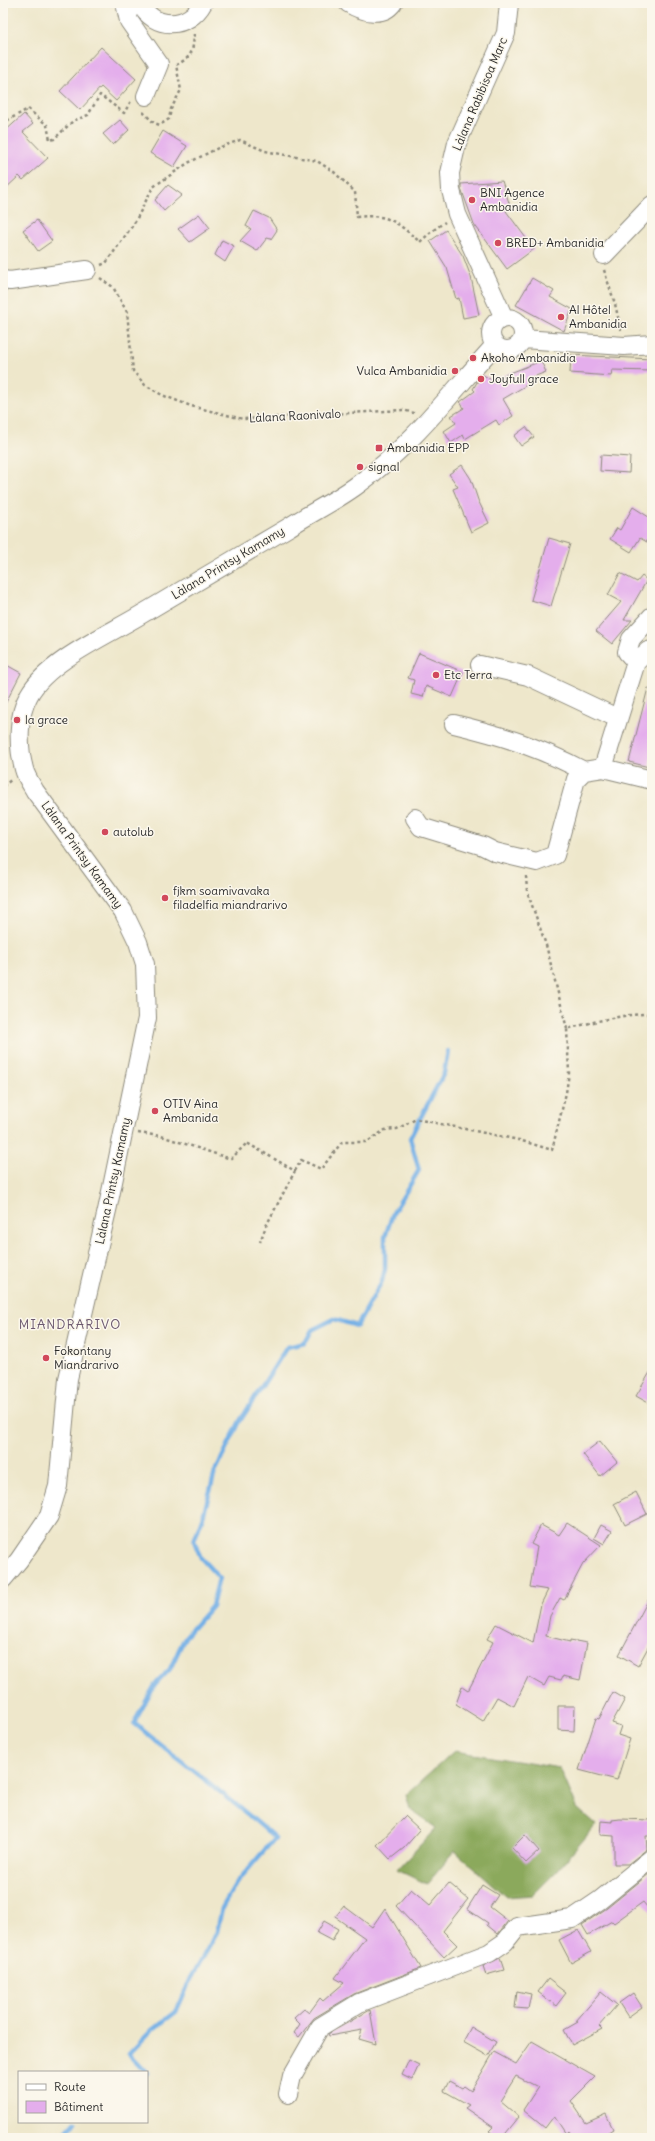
<svg xmlns="http://www.w3.org/2000/svg" width="655" height="2141" font-family="Delius,sans-serif">
  <style>
    .forest { fill: #8ba95c; stroke: #5b6a44 }
    .lines { fill: none; stroke-linecap: round; stroke-linejoin: round }
    .stream { stroke: #74b0e6; stroke-width: 4.5 }
    .building { fill: #e4aeec }
    .minor-casing { stroke: #8c897b; stroke-width: 20 }
    .path { stroke: #8c897b; stroke-width: 2.5; stroke-dasharray: 3 3; stroke-linecap: butt }
    .minor { stroke: #fff; stroke-width: 18 }
    .poi-dot { fill: #d1495b; stroke: #fbf7ec; stroke-width: 1.5 }
    .labels { text-anchor: middle; stroke-width: 3; stroke-linejoin: round; paint-order: stroke }
    .street-label { font-size: 12px; fill: #2b2b2b; stroke: #fbf7ec }
    .poi-label { font-size: 12px; fill: #2b2b2b; stroke: #fbf7ec; text-anchor: start }
    .neighbourhood-label { font-size: 13px; letter-spacing: 1px; fill: #6c596f; stroke: #fbf7ec }
  </style>
  <rect width="100%" height="100%" fill="#fbf7ec"/>
  <filter id="ink" filterUnits="userSpaceOnUse"><feTurbulence type="fractalNoise" baseFrequency=".025" numOctaves="2"/><feDisplacementMap in="SourceGraphic" scale="8" xChannelSelector="R" yChannelSelector="G"/><feConvolveMatrix kernelMatrix="1 2 1 2 8 2 1 2 1" color-interpolation-filters="sRGB"/></filter>
  <filter id="wash" filterUnits="userSpaceOnUse"><feTurbulence type="fractalNoise" baseFrequency=".012" numOctaves="4" result="noise"/><feDisplacementMap in="SourceGraphic" scale="16" xChannelSelector="R" yChannelSelector="G"/><feGaussianBlur stdDeviation="0.9" result="paint"/><feColorMatrix in="noise" values="0 0 0 0 0 0 0 0 0 0 0 0 0 0 0 0 0 1.4 0 .05"/><feComposite in="paint" operator="in"/></filter>
  <g filter="url(#wash)">
    <rect width="100%" height="100%" fill="#eee7cb"/>
    <!-- forest -->
    <path class="forest" d="M454,1751L560,1768L577,1808L596,1825L557,1871L533,1895L506,1897L455,1851L427,1884L397,1870L436,1828L410,1809L406,1795Z"/>
    <g class="lines">
      <!-- stream -->
      <path class="stream" d="M147,2073L129,2054L152,2030L176,2012L191,1978L217,1932L222,1908L237,1882L275,1838C230,1797 181,1762 134,1723L155,1685L170,1669L185,1637L212,1606L219,1578L201,1558L194,1541L204,1513L215,1472L240,1421L287,1347L305,1343L312,1330L334,1319L357,1326L382,1281L385,1269V1237L393,1213L419,1170L410,1138L444,1073L448,1051
        M61,2138L75,2122"/>
    </g>
    <g id="blocks">
      <!-- building -->
      <path class="building" d="M101,47L136,79L116,101L101,87L80,110L60,91Z
        M24,114L33,124L23,132L48,158L23,180L19,176L3,191V133Z
        M120,120L129,130L113,145L103,134Z
        M163,131L187,146L174,167L150,153Z
        M502,181L511,209L506,211L534,249L507,269L474,224L461,188V184Z
        M168,185L182,195L164,211L155,200Z
        M254,211L269,218L277,230L271,239L267,238L257,251L240,241L251,229L246,226Z
        M199,214L210,228L190,242L178,229Z
        M37,220L52,241L38,251L23,230Z
        M446,230L463,256L471,277L479,315L463,318L459,298L456,299L447,268L430,241Z
        M222,240L234,246L225,262L215,255Z
        M532,278L554,291L550,297L572,309L564,331L516,305Z
        M571,355L652,359V371L612,370L611,376L570,373Z
        M541,361L546,372L528,379L530,383L503,399L513,416L499,425L496,420L465,439L463,435L451,443L444,431L456,423L451,416L464,408L460,402L475,391L473,389L480,377L483,375L492,380Z
        M526,427L534,437L521,446L514,436Z
        M601,455L630,457L629,473L600,471Z
        M462,465L471,479L478,500L489,523L471,532L453,489L458,487L449,474Z
        M633,507L652,519V545L640,538L631,552L610,539L617,528L620,530Z
        M549,538L570,544L551,606L531,600Z
        M620,573L637,582L642,576L647,580L624,620H632L612,644L596,631L621,602L608,595Z
        M419,653L463,672L452,697L426,686L423,697L411,694L414,680L408,678Z
        M3,663L21,673L3,708Z
        M648,688L652,689V754L649,767L629,762Z
        M652,1369V1405L636,1396Z
        M600,1441L617,1462L600,1476L583,1454Z
        M636,1492L647,1514L625,1525L614,1504Z
        M567,1523L601,1545L583,1564L564,1600L560,1598L550,1616L546,1636L570,1642V1640L587,1643L580,1680L563,1676L561,1680L549,1677L544,1686L528,1677L514,1706L497,1697L483,1721L456,1704L462,1687L468,1691L493,1642L487,1639L496,1624L533,1643L541,1604L548,1590L530,1587L537,1547L531,1544L541,1525L559,1535Z
        M601,1525L612,1531L604,1544L594,1538Z
        M652,1593V1640L638,1666L619,1655Z
        M613,1692L625,1699L612,1723L621,1726L618,1735L630,1739L617,1780L579,1770L596,1718L599,1719Z
        M558,1706H575L574,1731L558,1730Z
        M405,1816L420,1830L404,1848L390,1859L377,1845Z
        M620,1819L652,1820V1836H646L647,1849L628,1864H614V1836L600,1835L601,1821L612,1822V1820Z
        M525,1835L539,1851L526,1863L512,1848Z
        M650,1873L652,1876V1913L643,1902L614,1923L612,1921L588,1935L582,1925L607,1908Z
        M449,1883L468,1899L443,1931L457,1945L444,1957L396,1906L411,1889L430,1905Z
        M482,1885L498,1895L490,1907L508,1921L498,1934L487,1925L488,1923L467,1909Z
        M344,1906L372,1927L385,1908L421,1968L354,1994L314,2018L299,2037L294,2033L300,2024L294,2018L304,2009L309,2013L320,1998L323,2001L344,1983L335,1978L365,1938L335,1917Z
        M324,1921L338,1929L332,1941L317,1933Z
        M578,1930L591,1952L571,1963L559,1940Z
        M500,1958L504,1970L486,1975L483,1966Z
        M548,1979L566,1993L556,2006L538,1992Z
        M517,1991L531,1994L528,2009L515,2008Z
        M601,1992L617,2005L599,2026L602,2029L572,2045L564,2030L578,2022L576,2021Z
        M633,1993L642,2007L628,2017L619,2003Z
        M370,2010L376,2044L359,2039L362,2030L329,2036L328,2034Z
        M471,2027L496,2042L488,2056L463,2042Z
        M532,2041L595,2077L571,2101L586,2123L606,2114L613,2129L599,2138H573L569,2131L566,2134L554,2116L545,2128L523,2110L538,2087L516,2076L500,2101L519,2117L502,2138H498L489,2131L493,2127L465,2108L469,2105L444,2091L449,2081L462,2088L464,2086L471,2091L494,2052L516,2064Z
        M409,2060L419,2065L412,2080L402,2075Z"/>
    </g>
  </g>
  <g filter="url(#ink)">
    <use href="#blocks" fill-opacity="0" stroke="#8c897b" stroke-width="1"/>
    <g class="lines">
      <!-- minor casing -->
      <g class="minor-casing">
        <path id="minor" d="M125,3L129,21L159,64L146,96
          M140,3C154,31 189,29 203,3
          M348,3C361,11 382,18 393,3
          M604,255L652,205
          M3,280L10,281L87,270
          M491 334a16 16 0 1 1 32 0a16 16 0 1 1-32 0Z
          M504,318L457,214L451,190L450,173L457,143L506,33L509,3
          M523,339L624,346L652,344
          M636,662L627,652L631,639L652,616
          M480,665L528,676L617,718
          M454,724C504,736 538,747 584,771
          M603,768L636,662L648,651L652,650
          M415,818L421,827L483,846L495,852L537,862L555,855L576,779L584,771L603,768L652,780
          M3,1579L19,1560L49,1516L58,1486L68,1379L108,1206L147,1018L145,964L138,942L123,911L35,791C31,784 26,777 24,769C18,747 17,716 29,695C47,662 105,636 137,617C188,587 239,557 289,527C312,512 338,500 360,483C412,445 451,393 495,345
          M288,2094L292,2076L320,2027L359,2003L489,1953L505,1942L517,1927L572,1919L600,1900L652,1858"/>
      </g>
      <!-- path -->
      <path class="path" d="M143,112L154,123L160,125L169,119L171,109L181,90L176,65C192,57 193,52 194,34
        M3,125L8,120L28,109L47,125L50,140L54,139L73,121L88,115L100,95L124,113L131,101
        M101,265L106,263L135,222L153,187L188,163L218,148L240,140L265,151L317,161L334,172L355,192L357,217C390,213 397,223 420,242L432,231L445,222
        M604,270L615,304L621,330
        M100,278L113,287L127,312L133,371L145,385L162,395L191,406L243,419L403,410L414,413
        M3,786L11,780
        M526,876L527,891L546,945L567,1029
        M138,1133L161,1136L228,1158H232L247,1143L295,1171L266,1226L260,1242
        M295,1171L301,1160L321,1169L342,1142H367L385,1130L397,1129L416,1119L519,1140L552,1150L566,1093L569,1073L567,1029C593,1022 626,1013 652,1014
        M650,1544L652,1546"/>
      <!-- minor -->
      <use href="#minor" class="minor"/>
    </g>
  </g>
  <!-- markers -->
  <g class="poi-dot">
    <circle cx="472" cy="200" r="4"/>
    <circle cx="498" cy="243" r="4"/>
    <circle cx="561" cy="317" r="4"/>
    <circle cx="473" cy="358" r="4"/>
    <circle cx="455" cy="371" r="4"/>
    <circle cx="481" cy="379" r="4"/>
    <rect x="375" y="444" width="8" height="8" rx="2"/>
    <circle cx="360" cy="467" r="4"/>
    <circle cx="436" cy="675" r="4"/>
    <circle cx="17" cy="720" r="4"/>
    <circle cx="105" cy="832" r="4"/>
    <circle cx="165" cy="898" r="4"/>
    <circle cx="155" cy="1111" r="4"/>
    <circle cx="46" cy="1358" r="4"/>
  </g>
  <g class="labels">
    <!-- street labels -->
    <g class="street-label">
      <text transform="translate(480 94) rotate(-67)" y="4">Làlana Rabibisoa Marc</text>
      <text transform="translate(295 416) rotate(-3)" y="4">Làlana Raonivalo</text>
      <text transform="translate(228 563) rotate(-31)" y="4">Làlana Printsy Kamamy</text>
      <text transform="translate(82 855) rotate(54)" y="4">Làlana Printsy Kamamy</text>
      <text transform="translate(113 1181) rotate(-78)" y="4">Làlana Printsy Kamamy</text>
    </g>
    <!-- poi labels -->
    <g class="poi-label">
      <text x="480" y="197">BNI Agence<tspan x="480" dy="14">Ambanidia</tspan></text>
      <text x="506" y="247">BRED+ Ambanidia</text>
      <text x="569" y="314">Al Hôtel<tspan x="569" dy="14">Ambanidia</tspan></text>
      <text x="481" y="362">Akoho Ambanidia</text>
      <text x="447" y="375" text-anchor="end">Vulca Ambanidia</text>
      <text x="489" y="383">Joyfull grace</text>
      <text x="387" y="452">Ambanidia EPP</text>
      <text x="368" y="471">signal</text>
      <text x="444" y="679">Etc Terra</text>
      <text x="25" y="724">la grace</text>
      <text x="113" y="836">autolub</text>
      <text x="173" y="895">fjkm soamivavaka<tspan x="173" dy="14">filadelfia miandrarivo</tspan></text>
      <text x="163" y="1108">OTIV Aina<tspan x="163" dy="14">Ambanida</tspan></text>
      <text x="54" y="1355">Fokontany<tspan x="54" dy="14">Miandrarivo</tspan></text>
    </g>
    <!-- neighbourhood labels -->
    <g class="neighbourhood-label">
      <text x="70" y="1329">MIANDRARIVO</text>
    </g>
  </g>
  <!-- margin -->
  <rect width="655" height="2141" fill="none" stroke="#fbf7ec" stroke-width="16"/>
  <!-- legend -->
  <rect x="18" y="2071" width="130" height="52" fill="#fbf7ec" stroke="#a8a59f"/>
  <rect x="26" y="2084" width="20" height="6" fill="#ffffff" stroke="#a8a59f"/>
  <text x="54" y="2091" font-size="12" fill="#2b2b2b">Route</text>
  <rect x="26" y="2101" width="20" height="12" fill="#e4aeec" stroke="#a8a59f"/>
  <text x="54" y="2111" font-size="12" fill="#2b2b2b">Bâtiment</text>
</svg>
